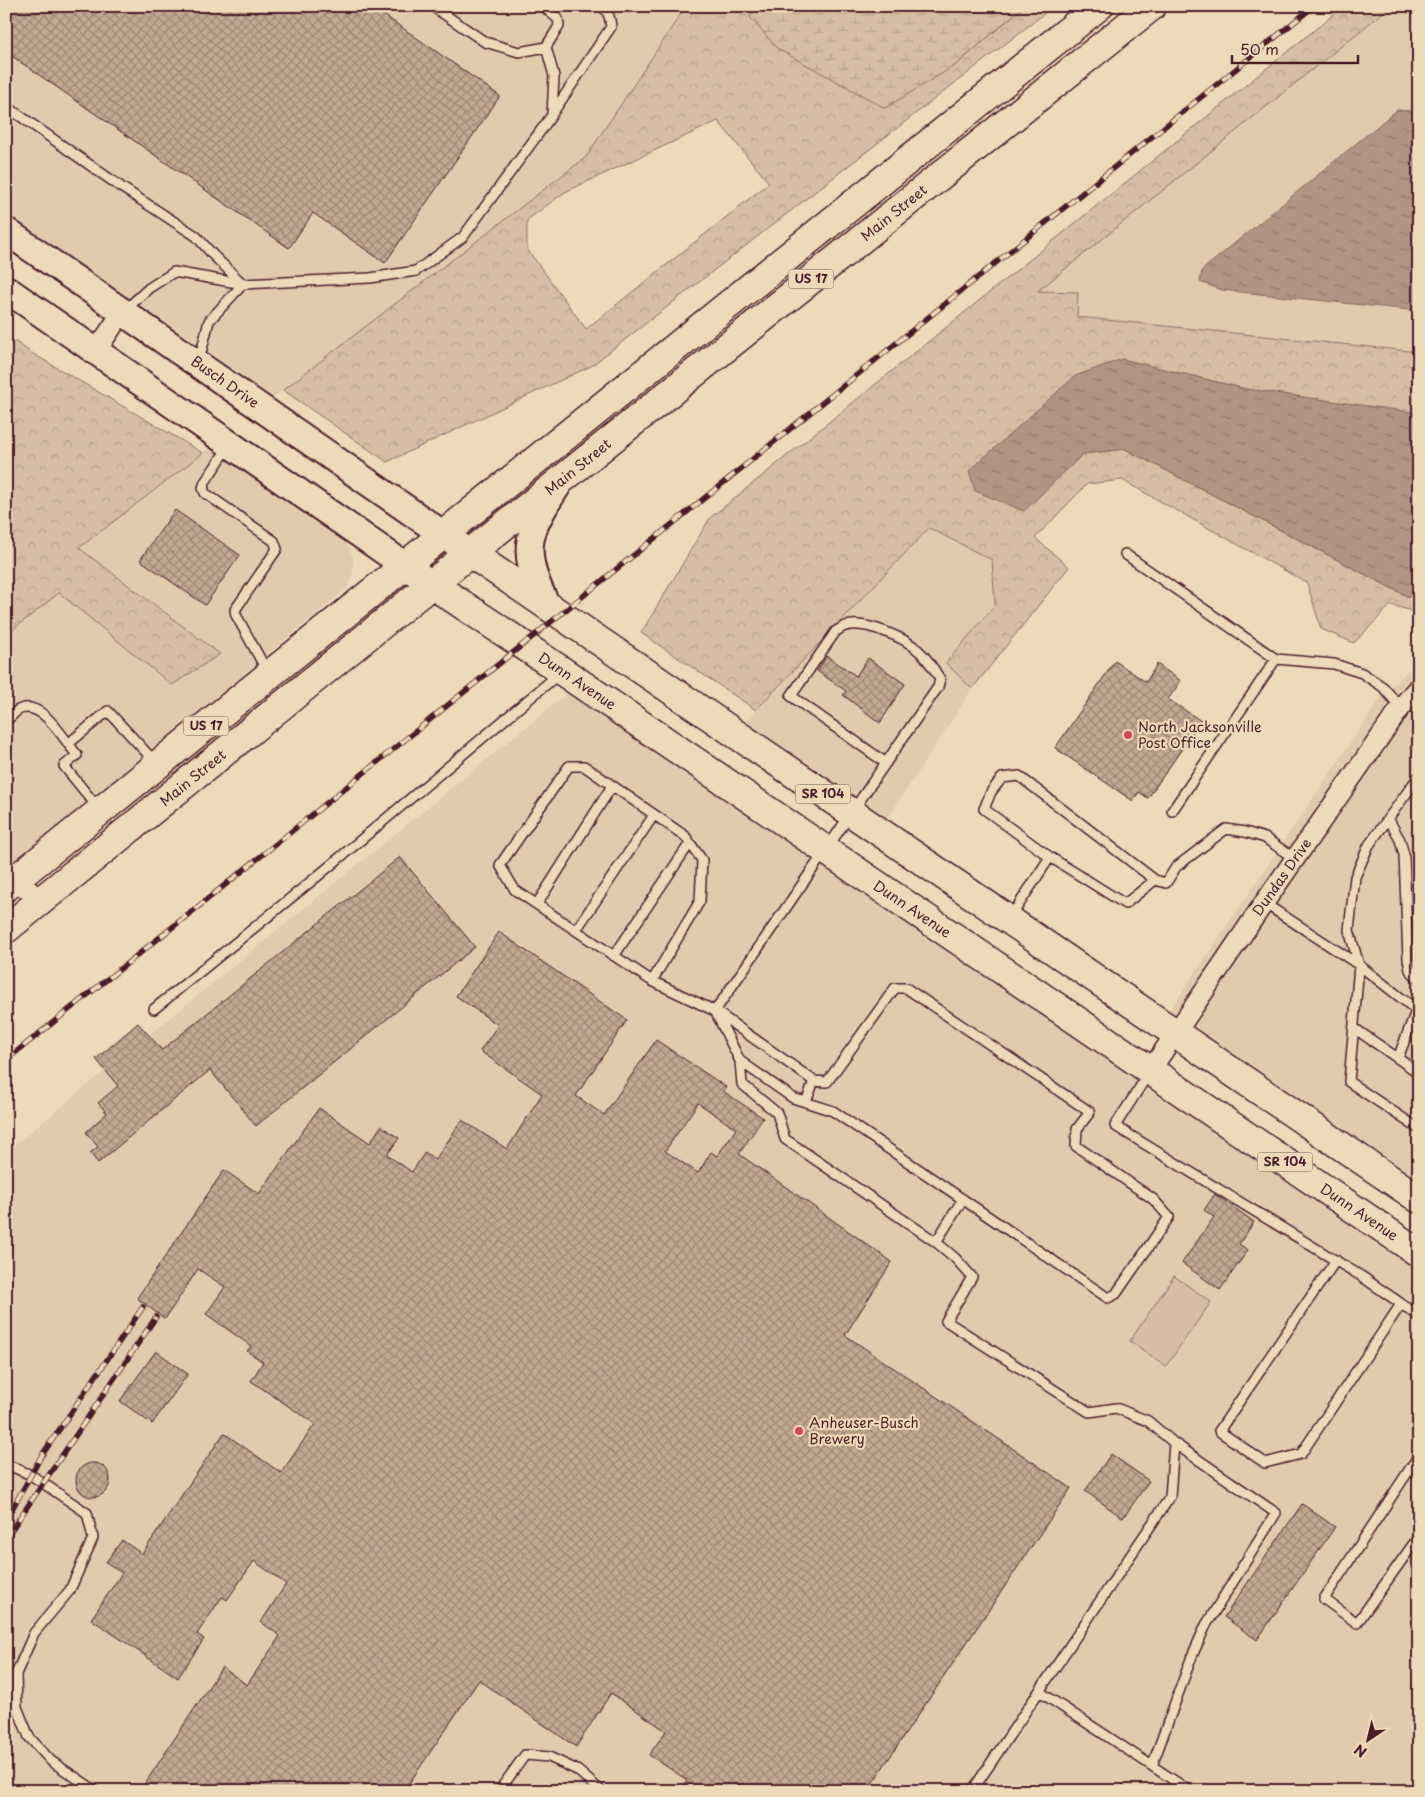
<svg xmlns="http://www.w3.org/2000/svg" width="1425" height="1797" font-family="'Playpen Sans',sans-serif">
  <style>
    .built { fill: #e0cbad }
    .forest { fill: url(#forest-crowns); stroke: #906e67; fill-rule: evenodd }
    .wetland { fill: url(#wetland-marsh); stroke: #906e67 }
    .pitch { fill: #d5bea3; stroke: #906e67 }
    .water { fill: url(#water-ripples); stroke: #886660 }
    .building { fill: url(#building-cross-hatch); stroke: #4a1f2b; fill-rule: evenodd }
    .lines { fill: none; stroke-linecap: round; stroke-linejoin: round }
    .lane-casing { stroke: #4a1f2b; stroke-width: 12 }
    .street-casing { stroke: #4a1f2b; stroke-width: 22 }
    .secondary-casing { stroke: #4a1f2b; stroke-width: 30 }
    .primary-casing { stroke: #4a1f2b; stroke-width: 31 }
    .lane { stroke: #eddab8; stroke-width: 9 }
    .street { stroke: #eddab8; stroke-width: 19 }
    .secondary { stroke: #eddab8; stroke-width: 26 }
    .primary { stroke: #eddab8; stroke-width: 28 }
    .rail-casing { stroke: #4a1f2b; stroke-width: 5.5 }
    .rail { stroke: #eddab8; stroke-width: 4; stroke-dasharray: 11; stroke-linecap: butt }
    .poi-dot { fill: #d1495b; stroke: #eddab8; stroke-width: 2 }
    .labels { text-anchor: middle; stroke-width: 4.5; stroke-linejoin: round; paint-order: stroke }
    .shield { fill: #eddab8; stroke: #7b5755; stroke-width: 1 }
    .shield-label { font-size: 12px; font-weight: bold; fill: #4a1f2b }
    .street-label { font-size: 14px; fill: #4a1f2b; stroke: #eddab8 }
    .poi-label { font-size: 14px; fill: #4a1f2b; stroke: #eddab8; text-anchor: start }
  </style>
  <defs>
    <pattern id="forest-crowns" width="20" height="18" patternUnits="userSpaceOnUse" patternTransform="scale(1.25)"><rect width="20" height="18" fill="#d5bea3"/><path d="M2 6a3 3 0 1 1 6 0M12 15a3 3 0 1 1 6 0" fill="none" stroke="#b8a38c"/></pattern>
    <pattern id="wetland-marsh" width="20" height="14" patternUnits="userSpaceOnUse" patternTransform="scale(1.25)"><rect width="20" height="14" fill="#d5bea3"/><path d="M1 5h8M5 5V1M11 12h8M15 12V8" fill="none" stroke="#b8a38c"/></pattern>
    <pattern id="water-ripples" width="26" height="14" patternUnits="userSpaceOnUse" patternTransform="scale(1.25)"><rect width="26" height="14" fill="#b19584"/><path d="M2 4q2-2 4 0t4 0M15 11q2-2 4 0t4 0" fill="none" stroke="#92796c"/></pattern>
    <pattern id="building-cross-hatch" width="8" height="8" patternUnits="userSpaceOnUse" patternTransform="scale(1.25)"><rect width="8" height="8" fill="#c1a993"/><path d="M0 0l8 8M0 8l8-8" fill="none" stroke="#9f8978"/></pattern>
  </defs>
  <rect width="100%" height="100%" fill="#eddab8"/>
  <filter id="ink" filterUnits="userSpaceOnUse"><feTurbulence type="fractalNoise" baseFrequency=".02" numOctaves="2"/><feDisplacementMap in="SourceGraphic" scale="10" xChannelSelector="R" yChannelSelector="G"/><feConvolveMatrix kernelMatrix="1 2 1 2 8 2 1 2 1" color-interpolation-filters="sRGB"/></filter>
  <g filter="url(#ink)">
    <!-- built -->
    <path class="built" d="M6,6H686L586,157L270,400L6,217Z
      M1391,6H1419V352L1077,317L1037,291Z
      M212,446L338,535L347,545L353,557V570L351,581L346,589L6,872V635L59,593L172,685L220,653L79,548Z
      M929,528L992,560L995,605L946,663L972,689L886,821L745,724L756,710Z
      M1419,660V1184L1168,1013L1382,696Z
      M569,692L1419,1268V1791H6V1152Z"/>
    <!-- forest -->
    <path class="forest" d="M686,6H758L750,17L956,65L1024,6H1054L591,366L387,462L283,390L586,157ZM718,121L769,183L586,329L527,249V220L565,192Z
      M1344,6H1391L1038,291L1078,292L1077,317L1419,352V414L1246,389L1122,359L1024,510L1083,454L1125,449L1408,597L1419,583V613L1391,605L1354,643L1321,629L1307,583L1122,480L1087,484L1035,538L1069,567L972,689L946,663L995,605L992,560L929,528L756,710L641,633L710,518Z
      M6,335L30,352L203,453L79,548L220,654L172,685L59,593L6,635Z"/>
    <!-- wetland -->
    <path class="wetland" d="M758,6H1024L956,65L885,108L778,49L750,17Z"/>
    <!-- pitch -->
    <path class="pitch" d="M1174,1276L1211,1302L1166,1366L1130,1341Z"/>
    <!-- water -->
    <path class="water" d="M1397,110L1411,111L1419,117V311L1222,290L1200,282L1202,270Z
      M1122,359L1246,389L1418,413L1419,583L1409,597L1125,449L1083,454L1024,511L975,491L969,471L1075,376Z"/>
    <!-- building -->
    <path class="building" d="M6,6H371L500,96L385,263L313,213L289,248L6,52Z
      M175,510L240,555L205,605L140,560Z
      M827,656L856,676L868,658L905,684L880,723L843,695L846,691L817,671Z
      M1115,661L1146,682L1157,664L1181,681L1168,699L1201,721L1148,798L1139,792L1133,801L1055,748Z
      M400,857L475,947L256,1126L210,1070L98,1163L90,1153L98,1147L86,1132L107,1113L98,1103L118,1086L96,1059L138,1023L162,1050Z
      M499,932L627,1020L576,1096L604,1115L656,1040L726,1087L723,1091L763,1118L739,1154L892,1262L845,1335L1071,1488L867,1791H680L687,1780L649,1755L666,1731L611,1693L576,1747L479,1680L404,1791H140L222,1667L247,1685L280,1636L261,1622L286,1584L254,1561L227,1600L222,1597L197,1634L204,1639L178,1678L91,1619L122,1573L106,1562L122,1540L142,1554L224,1433L281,1473L315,1424L251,1381L263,1362L247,1351L251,1346L206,1314L225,1287L198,1269L165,1319L137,1298L224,1170L259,1194L319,1108L370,1143L381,1126L399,1138L387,1155L412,1172L425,1152L435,1160L462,1120L507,1149L542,1094L480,1051L498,1025L456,996ZM698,1103L736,1129L717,1156L711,1152L698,1173L665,1151Z
      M1215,1194L1254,1222L1239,1244L1248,1250L1220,1290L1182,1263L1214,1217L1204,1210Z
      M156,1351L188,1374L152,1424L120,1401Z
      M1111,1454L1149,1481L1123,1518L1085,1491Z
      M76 1480a17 17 0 1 1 34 0a17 17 0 1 1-34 0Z
      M1302,1504L1335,1527L1257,1640L1224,1617Z"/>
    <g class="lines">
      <!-- lane casing -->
      <g class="lane-casing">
        <path id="lane" d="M432,6L485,42L519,52L546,47
          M6,106L121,187L196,236L214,256L243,284L209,321L199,361
          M552,114L611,27C610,19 609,11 601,6
          M124,311L149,288L174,272L243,284L370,278L416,271L463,237L552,115L554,76L546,47L559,26L558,19L543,6
          M229,446L205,482L203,488L205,493L274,541L277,549L235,610L236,615L268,673
          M1125,554L1276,659L1334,664L1362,673L1383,687L1401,708
          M6,721C10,718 14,713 18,710C42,698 64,740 77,755L64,766L99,809
          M68,744L108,711L156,763
          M1419,776L1369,845L1355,877L1349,930L1359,965L1349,1082L1419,1129
          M1172,811L1276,659
          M1388,818L1400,840L1404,855L1408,959L1410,970L1419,979
          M1050,857L984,809L991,792L1002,778L1019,776L1155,880
          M1264,903L1359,965L1419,1012
          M537,904L612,786
          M1010,918L1050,857L1125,904L1155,880L1166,883L1176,867L1226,829L1245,832L1265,838L1295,859
          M576,930L654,815
          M614,956L690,843
          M652,981L700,901L702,860L685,836L584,766H569L500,865L515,890L652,981L715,1011L938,687L940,679C934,669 928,659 919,651C906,638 864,620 846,626C843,626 839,630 836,631L791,696L886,763
          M895,988H906L1090,1112L1077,1129L1076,1146L1153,1199L1169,1217L1116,1294L1108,1298L833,1111L793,1098L740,1061L715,1011L814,1081L827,1082Z
          M154,1009L319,875L560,673
          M1354,1028L1419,1073
          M1398,1058L1416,1011
          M740,1061L742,1084L777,1113L785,1139L936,1242
          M1149,1073L1115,1126L1361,1276L1419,1316
          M806,1102L814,1081
          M963,1199L936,1242L955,1258L972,1277L946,1321L1089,1412L1116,1408L1148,1421L1174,1443L1170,1497L972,1791
          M1336,1260L1219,1431L1265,1463L1301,1454L1401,1304
          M1419,1455L1324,1599L1357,1623L1419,1536
          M6,1464L31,1475L87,1513L93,1538L70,1590L34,1633L16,1674L17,1707L29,1737L51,1761L96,1791
          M1040,1692L1190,1791
          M1152,1766L1192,1656L1206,1625L1276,1513L1174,1443
          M499,1791L525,1755L549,1757L577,1770L601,1791"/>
      </g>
      <!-- street casing -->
      <g class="street-casing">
        <path id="street" d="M96,351L123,311
          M6,874L42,900
          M1150,1071L1264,903L1399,710L1419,686"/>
      </g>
      <!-- secondary casing -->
      <g class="secondary-casing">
        <path id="secondary" d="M6,231L470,553
          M6,289L433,585
          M547,606C520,551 525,535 558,485"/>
      </g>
      <!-- primary casing -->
      <g class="primary-casing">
        <path id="primary" d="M470,553L1419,1199
          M433,585L562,671L1419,1253
          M6,887L1099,6
          M6,929L470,553L1152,6"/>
      </g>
      <!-- lane -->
      <use href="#lane" class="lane"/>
      <!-- street -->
      <use href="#street" class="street"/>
      <!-- secondary -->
      <use href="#secondary" class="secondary"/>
      <!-- primary -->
      <use href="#primary" class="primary"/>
      <!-- rail casing -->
      <g class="rail-casing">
        <path id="rail" d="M6,1060L199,906L1314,6
          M6,1520L42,1455L143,1307
          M6,1538L156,1317"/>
      </g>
      <!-- rail -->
      <use href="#rail" class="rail"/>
    </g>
  </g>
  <!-- markers -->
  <g class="poi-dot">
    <circle cx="1128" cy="735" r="5"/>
    <circle cx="799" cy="1431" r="5"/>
  </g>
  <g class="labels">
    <!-- shield labels -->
    <g class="shield">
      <rect x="788.5" y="269.5" width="45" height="19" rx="4"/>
      <rect x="183.5" y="716.5" width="45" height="19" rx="4"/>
      <rect x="795.5" y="784.5" width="55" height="19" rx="4"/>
      <rect x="1257.5" y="1152.5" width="55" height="19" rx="4"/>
    </g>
    <g class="shield-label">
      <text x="811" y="283">US 17</text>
      <text x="206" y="730">US 17</text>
      <text x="823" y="798">SR 104</text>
      <text x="1285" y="1166">SR 104</text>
    </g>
    <!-- street labels -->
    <g class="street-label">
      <text transform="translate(894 213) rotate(-39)" y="5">Main Street</text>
      <text transform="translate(225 382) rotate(35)" y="5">Busch Drive</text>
      <text transform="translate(578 467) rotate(-39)" y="5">Main Street</text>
      <text transform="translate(577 681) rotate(34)" y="5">Dunn Avenue</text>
      <text transform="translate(193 778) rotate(-39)" y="5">Main Street</text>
      <text transform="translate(1282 877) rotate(-55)" y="5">Dundas Drive</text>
      <text transform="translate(912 909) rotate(34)" y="5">Dunn Avenue</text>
      <text transform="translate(1359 1212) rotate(34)" y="5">Dunn Avenue</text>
    </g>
    <!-- poi labels -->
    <g class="poi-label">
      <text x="1138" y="732">North Jacksonville<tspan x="1138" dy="16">Post Office</tspan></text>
      <text x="809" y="1428">Anheuser-Busch<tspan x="809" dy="16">Brewery</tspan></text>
    </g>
  </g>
  <!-- margin -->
  <rect width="1425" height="1797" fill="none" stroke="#eddab8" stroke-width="25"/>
  <rect x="12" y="12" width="1400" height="1772" fill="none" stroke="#4a1f2b" stroke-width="2" filter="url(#ink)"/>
  <!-- north arrow -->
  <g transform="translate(1368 1740) rotate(215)" stroke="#eddab8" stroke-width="4" paint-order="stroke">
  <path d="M0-4L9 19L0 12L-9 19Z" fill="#4a1f2b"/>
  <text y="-8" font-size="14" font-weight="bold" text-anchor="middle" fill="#4a1f2b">N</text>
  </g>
  <!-- scale -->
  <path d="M1232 55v8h126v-8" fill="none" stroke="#4a1f2b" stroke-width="2.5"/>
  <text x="1240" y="55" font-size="15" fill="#4a1f2b" stroke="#eddab8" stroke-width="4" paint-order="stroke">50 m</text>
</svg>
